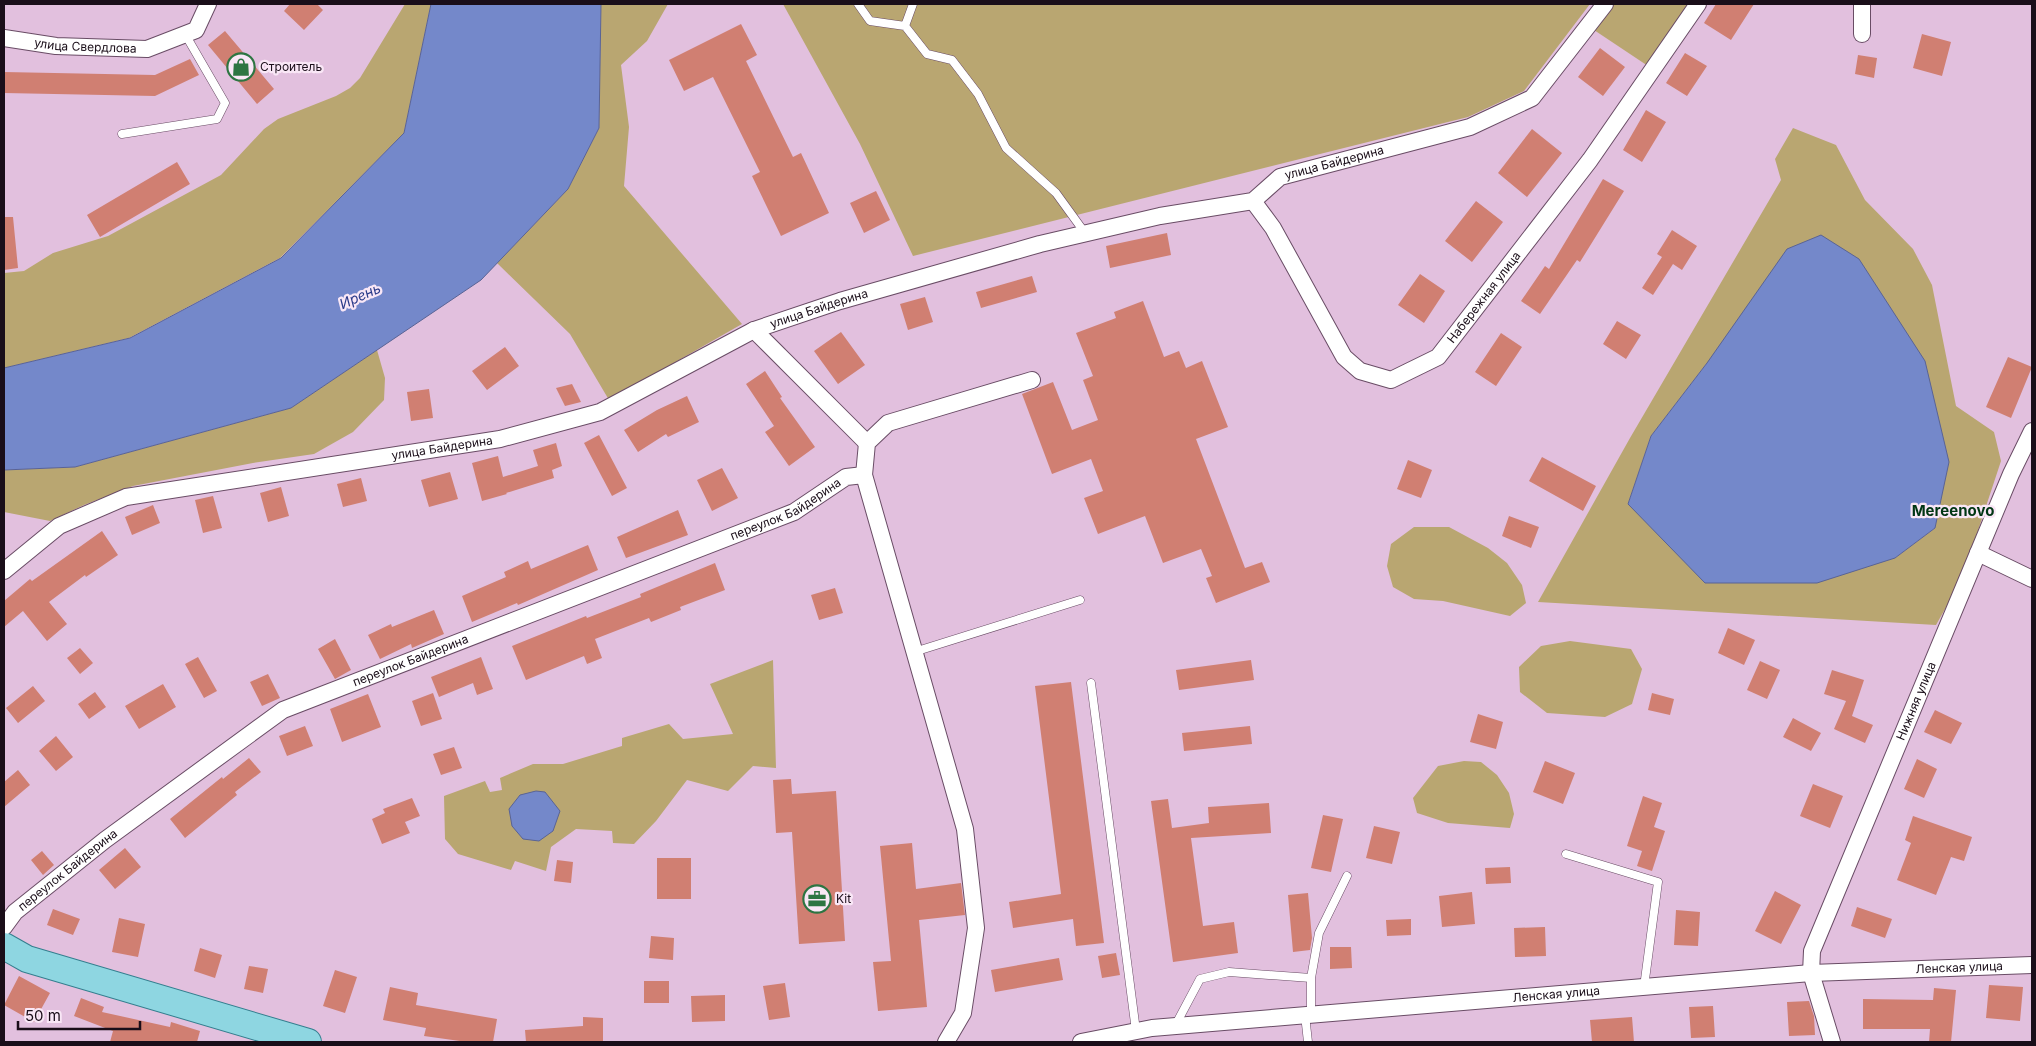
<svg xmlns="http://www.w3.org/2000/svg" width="2036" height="1046" font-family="Inter,sans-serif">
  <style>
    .green { fill: #b9a671; fill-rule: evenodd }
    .water { fill: #7488ca; stroke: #596395 }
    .building { fill: #d07f72 }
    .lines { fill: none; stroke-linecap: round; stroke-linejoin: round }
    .lane-casing { stroke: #694c65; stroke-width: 9 }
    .street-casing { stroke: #694c65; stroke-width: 18 }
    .primary-casing { stroke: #347e8e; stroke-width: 28 }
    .lane { stroke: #fff; stroke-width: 8 }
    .street { stroke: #fff; stroke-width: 16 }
    .primary { stroke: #8ed6e1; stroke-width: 26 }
    .labels { text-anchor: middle; stroke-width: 4.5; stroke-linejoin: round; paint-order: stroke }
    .street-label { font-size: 12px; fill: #1a0e19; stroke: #f9e7f6 }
    .poi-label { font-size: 12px; fill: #1a0e19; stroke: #f9e7f6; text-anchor: start }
    .water-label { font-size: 14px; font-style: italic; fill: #2a3a89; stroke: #f9e7f6 }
    .quarter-label { font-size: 15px; font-weight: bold; fill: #003614; stroke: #f9e7f6 }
  </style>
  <rect width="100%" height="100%" fill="#e2c0de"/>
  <!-- green -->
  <path class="green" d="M405,4H431L404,133L280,258L129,338L4,368V273L24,271L53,253L108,236L221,175L264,129L278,119L336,96L350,88L360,78Z
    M601,4H668L647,41L621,65L629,127L624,186L742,324L609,400L570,334L497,263L568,189L599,128Z
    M783,4H1590L1524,91L1468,117L913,256L860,144Z
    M1614,4H1690L1648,66L1594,30Z
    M1793,128L1836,145L1865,200L1913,249L1932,285L1956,406L1994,432L2001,461L1962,579L1936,625L1538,602L1630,438L1781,180L1775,159ZM1707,363L1935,528L1895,558L1628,504L1651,436Z
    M377,350L385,378L384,400L353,432L314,454L253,463L133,486L84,505L50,521L4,512V470L75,467L291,408Z
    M1414,527H1449L1488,548L1507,563L1522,585L1526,603L1510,616L1443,601L1414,599L1393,587L1387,566L1391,544Z
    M1570,641L1631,649L1642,669L1632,704L1605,717L1547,713L1520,692L1519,667L1541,646Z
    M773,660L776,768L753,766L728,791L687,780L656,821L634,844L613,843L612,831L576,829L551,847L546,871L515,861L511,870L458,854L445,839L444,796L485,781L490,792L502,790L500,778L533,764H563L622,746V738L669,724L683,739L733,734L710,684Z
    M1464,761L1481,762L1497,775L1509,793L1514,814L1510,828L1448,823L1417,813L1413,798L1438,766Z"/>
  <!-- water -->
  <path class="water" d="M431,4H601L599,128L568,189L481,280L291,408L75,467L4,470V368L130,338L281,258L404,133Z
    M1821,235L1859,259L1925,361L1949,462L1935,528L1895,558L1817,583H1705L1628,504L1651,436L1707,363L1787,249Z
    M536,791L545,792L560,811L553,831L539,841L523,839L512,826L509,809L520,795Z"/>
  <!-- building -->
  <path class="building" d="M290,4H317L323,10L304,30L284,11Z
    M1716,4H1754L1731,40L1704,23Z
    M741,24L757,55L746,61L793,157L801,153L829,213L781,236L752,176L760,172L713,77L684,91L669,60Z
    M225,31L274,89L257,104L208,45Z
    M1922,34L1951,42L1942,76L1913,68Z
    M1600,48L1625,67L1603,96L1578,77Z
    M1685,53L1707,66L1687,96L1666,83Z
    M1858,55L1877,58L1874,78L1855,74Z
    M190,59L199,75L155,96L4,93V72L155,75Z
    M1646,110L1666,122L1642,162L1623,150Z
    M1532,129L1562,153L1527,197L1498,173Z
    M177,162L190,184L100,237L87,215Z
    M1603,179L1624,191L1580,262L1577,260L1540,314L1521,301L1545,266L1549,269Z
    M876,191L890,220L864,233L850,203Z
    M1476,201L1503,222L1472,262L1445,241Z
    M4,217H13L18,268L4,270Z
    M1672,230L1697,246L1682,270L1673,264L1653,295L1642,288L1662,257L1657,254Z
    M1167,233L1171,255L1110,268L1106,246Z
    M1420,274L1445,291L1424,323L1398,305Z
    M1032,276L1037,292L981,308L976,292Z
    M925,297L933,322L908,330L900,304Z
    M1143,301L1164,357L1179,351L1186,368L1202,361L1228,427L1196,439L1245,568L1262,562L1270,582L1216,603L1206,578L1212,576L1201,549L1163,563L1145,516L1098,534L1084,498L1103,491L1091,459L1052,474L1022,394L1053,382L1072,430L1098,420L1083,380L1093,376L1076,333L1116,318L1114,312Z
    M1617,321L1641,335L1626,359L1603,344Z
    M841,332L865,365L838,384L814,351Z
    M1501,333L1522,347L1496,386L1475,372Z
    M505,347L519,366L487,390L472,371Z
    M2008,357L2032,367L2011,418L1986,407Z
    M765,371L782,397L780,398L815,447L789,466L765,432L774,426L746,384Z
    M572,384L581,402L565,406L556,388Z
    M429,389L433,418L411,421L407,392Z
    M687,396L699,422L668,437L666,434L638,452L624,430L657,410Z
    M599,435L627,488L612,496L584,443Z
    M556,443L562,466L552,470L554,478L506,493L507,494L482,501L472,463L498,456L503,477L538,466L533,450Z
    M1542,457L1596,486L1583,511L1529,481Z
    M1408,460L1432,470L1421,498L1397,489Z
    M722,468L738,498L712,511L697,480Z
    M450,472L458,499L429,507L421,480Z
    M361,478L367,501L343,507L337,484Z
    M281,487L289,516L268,522L260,493Z
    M213,496L222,528L203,533L195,500Z
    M153,505L160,523L132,535L125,517Z
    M678,510L688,535L626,558L617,537Z
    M1509,516L1539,527L1531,548L1502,536Z
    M102,531L118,555L86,577L85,575L49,602L67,624L47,641L23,611L4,627V601L30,579L32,581Z
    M588,545L598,570L518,605L517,603L472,622L462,596L506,577L504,572L528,561L531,569Z
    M715,563L725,590L680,607L681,610L651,622L649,618L595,639L602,658L587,664L584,656L526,680L512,646L586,616L587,618L641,597L640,594Z
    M835,588L843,613L819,620L811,595Z
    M434,610L444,634L412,648L411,644L380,659L368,635L391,624L392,627Z
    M1728,628L1755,640L1744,665L1718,653Z
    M335,639L351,670L335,679L318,649Z
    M80,648L93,663L80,674L67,658Z
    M198,657L217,691L204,698L185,664Z
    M481,657L493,689L477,695L473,683L439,697L431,677Z
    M1251,660L1254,680L1179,690L1176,670Z
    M1760,661L1780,670L1767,699L1747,690Z
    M1832,670L1864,680L1852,716L1873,725L1865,743L1834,729L1846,701L1824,694Z
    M268,674L280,698L262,706L250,682Z
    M1071,682L1104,943L1076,946L1073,919L1013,928L1009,902L1061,894L1035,686Z
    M163,684L176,707L139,729L125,706Z
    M33,686L45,701L18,723L6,708Z
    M95,692L106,707L89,719L78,704Z
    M433,693L442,719L421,726L412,701Z
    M1652,693L1674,699L1670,715L1648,710Z
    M368,694L381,727L342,742L330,709Z
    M1935,710L1962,723L1951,744L1924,732Z
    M1478,714L1503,722L1496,749L1470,742Z
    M1793,718L1821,733L1811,751L1783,737Z
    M305,726L313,746L287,756L279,736Z
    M1250,726L1252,744L1184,751L1182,733Z
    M56,736L73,757L56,771L39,751Z
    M454,747L462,768L441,775L433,754Z
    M249,758L261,772L235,792L237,795L185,838L170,819L222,777L223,779Z
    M1917,759L1937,769L1924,798L1904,789Z
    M1545,761L1575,773L1563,804L1533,792Z
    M18,770L30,785L4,807V782Z
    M791,779L792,794L836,791L845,941L799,944L792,832L776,833L773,780Z
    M1813,784L1843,796L1830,828L1800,816Z
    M1643,796L1662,803L1654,827L1665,831L1652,871L1637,866L1642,851L1627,846Z
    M412,798L420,816L405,822L410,833L382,844L372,819L385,813L383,809Z
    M1168,799L1172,828L1209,823L1208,807L1269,803L1271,833L1191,838L1203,926L1234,922L1238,953L1173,962L1151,801Z
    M1323,815L1343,819L1331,872L1311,868Z
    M1913,816L1972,837L1964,861L1951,857L1936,895L1897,880L1911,843L1905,840Z
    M1374,826L1400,832L1392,864L1366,858Z
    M912,843L916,889L961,883L965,915L919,920L927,1007L878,1011L873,962L891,961L880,846Z
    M125,848L141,867L115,889L99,870Z
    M42,851L54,865L43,875L31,860Z
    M657,858H691V899H657Z
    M557,860L573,862L571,883L554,881Z
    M1510,867L1511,883L1486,884L1485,868Z
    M1775,891L1801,905L1781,944L1755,931Z
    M1472,892L1475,924L1442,927L1439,896Z
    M1308,893L1312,938L1310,950L1293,952L1288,895Z
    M1857,907L1892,919L1885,938L1851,926Z
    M53,909L80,919L73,935L47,925Z
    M1676,910L1700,912L1698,946L1674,945Z
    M119,918L145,924L138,957L112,952Z
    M1411,919V935L1387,936L1386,920Z
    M1545,927L1546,956L1515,957L1514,928Z
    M651,936L674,938L673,960L649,958Z
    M1330,947H1351L1352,968L1330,969Z
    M200,948L222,955L215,978L194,971Z
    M1116,953L1120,975L1102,978L1098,956Z
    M1059,958L1063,980L995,992L991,970Z
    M249,966L268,969L263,993L244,989Z
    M335,970L357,977L345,1013L323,1006Z
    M19,976L50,993L34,1022L4,1005Z
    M644,981H669V1003H644Z
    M785,983L790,1017L769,1020L763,986Z
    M1989,985L2023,987L2020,1021L1986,1018Z
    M390,987L418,993L416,1005L497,1019L493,1042H467L424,1036L426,1028L383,1020Z
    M1934,988L1956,990L1951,1042H1929L1930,1029H1863V999L1933,1000Z
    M725,995V1021L692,1022L691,996Z
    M81,998L104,1007L102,1012L170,1027L171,1022L200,1031L197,1042H110L113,1031L74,1016Z
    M1809,1001L1814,1016L1815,1035L1789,1036L1787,1002Z
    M1713,1006L1715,1037L1691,1038L1689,1007Z
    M583,1017L603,1018V1041L526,1042L525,1030L583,1026Z
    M1632,1017L1634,1042H1592L1590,1020Z"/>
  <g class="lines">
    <!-- lane casing -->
    <g class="lane-casing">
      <path id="lane" d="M858,4L870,21L905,26
        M913,4L905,26L927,54L952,60L978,94L1006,148L1056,193L1085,233
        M122,134L217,119L225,103L185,34
        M914,652L1080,600
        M1091,683L1136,1031
        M1566,854L1658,882L1644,987
        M1305,1015L1308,1042
        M1311,1015V978L1319,933L1347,876
        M1175,1026L1200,979L1229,972L1311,978"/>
    </g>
    <!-- street casing -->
    <g class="street-casing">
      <g id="street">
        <path d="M1862,4V34"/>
        <path id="s1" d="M4,38L56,46L147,49L196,30L208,4"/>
        <path id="s2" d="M1253,201L1273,228L1344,357L1360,371L1391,380L1438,357L1590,160L1698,4"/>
        <path d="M754,330L867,443"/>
        <path d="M1978,553L2032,579"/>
        <path id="s3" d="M4,571L59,526L126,497L500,439L600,412L754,330L840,301L1040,244L1160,216L1253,201L1280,177L1470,127L1532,98L1605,4"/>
        <path id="s4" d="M4,927L15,912L105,840L283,710L794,512L846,477L864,475"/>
        <path d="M946,1042L963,1013L976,928L965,829L864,475L867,443L888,423L1032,380"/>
        <path id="s5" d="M1081,1042L1152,1028L1811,973L2032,965"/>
        <path id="s6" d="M1832,1042L1811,973L1812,951L2011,474L2032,431"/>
      </g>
    </g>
    <!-- primary casing -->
    <g class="primary-casing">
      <path id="primary" d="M4,946L27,959L308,1042"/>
    </g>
    <!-- lane -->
    <use href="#lane" class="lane"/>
    <!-- street -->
    <use href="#street" class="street"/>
    <!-- primary -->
    <use href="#primary" class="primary"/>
  </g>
  <!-- icons -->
  <defs>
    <g id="shop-ring" transform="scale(1.4375)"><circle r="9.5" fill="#f9e7f6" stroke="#2d7542" stroke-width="1.5"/><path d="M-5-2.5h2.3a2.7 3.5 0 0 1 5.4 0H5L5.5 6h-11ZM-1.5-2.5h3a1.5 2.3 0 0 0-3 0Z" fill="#2d7542"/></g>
    <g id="office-ring" transform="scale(1.4375)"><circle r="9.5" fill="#f9e7f6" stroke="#2d7542" stroke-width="1.5"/><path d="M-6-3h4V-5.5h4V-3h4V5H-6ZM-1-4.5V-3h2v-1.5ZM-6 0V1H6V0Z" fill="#2d7542"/></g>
  </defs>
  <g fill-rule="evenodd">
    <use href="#shop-ring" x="241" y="67"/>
    <use href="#office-ring" x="817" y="899"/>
  </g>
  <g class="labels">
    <!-- street labels -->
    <g class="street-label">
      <text dy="4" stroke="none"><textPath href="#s1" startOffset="82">улица Свердлова</textPath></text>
      <text dy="4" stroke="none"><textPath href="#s3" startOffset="1409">улица Байдерина</textPath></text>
      <text dy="4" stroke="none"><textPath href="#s2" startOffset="362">Набережная улица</textPath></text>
      <text dy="4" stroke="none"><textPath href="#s3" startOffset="869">улица Байдерина</textPath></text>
      <text dy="4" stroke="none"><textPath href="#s3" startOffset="464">улица Байдерина</textPath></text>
      <text dy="4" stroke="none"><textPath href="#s4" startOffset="896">переулок Байдерина</textPath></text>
      <text dy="4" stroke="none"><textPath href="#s4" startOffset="491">переулок Байдерина</textPath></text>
      <text dy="4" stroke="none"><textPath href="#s6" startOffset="365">Нижняя улица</textPath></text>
      <text dy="4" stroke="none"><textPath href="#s4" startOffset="86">переулок Байдерина</textPath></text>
      <text dy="4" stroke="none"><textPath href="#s5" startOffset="882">Ленская улица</textPath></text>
      <text dy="4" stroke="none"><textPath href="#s5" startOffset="478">Ленская улица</textPath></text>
    </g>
    <!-- poi labels -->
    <g class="poi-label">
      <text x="260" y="71">Строитель</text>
      <text x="836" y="903">Kit</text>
    </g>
    <!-- water labels -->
    <g class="water-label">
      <text transform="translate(360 296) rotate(-24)" y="5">Ирень</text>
    </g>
    <!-- quarter labels -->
    <g class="quarter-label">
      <text x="1953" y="516">Mereenovo</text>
    </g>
  </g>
  <!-- border -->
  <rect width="2036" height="1046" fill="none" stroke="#1a0e19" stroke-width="10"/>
  <!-- scale -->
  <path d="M18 1021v8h122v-8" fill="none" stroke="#1a0e19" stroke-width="2.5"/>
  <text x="25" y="1021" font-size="15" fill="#1a0e19" stroke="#f9e7f6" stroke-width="4" paint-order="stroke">50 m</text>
</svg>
